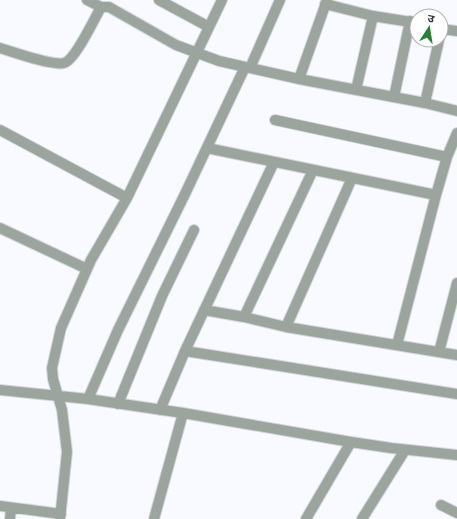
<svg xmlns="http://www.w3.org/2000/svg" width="457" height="519" font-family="Manrope,'Noto Sans Devanagari',sans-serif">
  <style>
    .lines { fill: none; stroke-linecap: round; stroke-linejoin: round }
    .minor-casing { stroke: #d4d7dc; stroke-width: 12 }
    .minor { stroke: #9ca59d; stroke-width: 10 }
  </style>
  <rect width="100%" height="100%" fill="#f8faff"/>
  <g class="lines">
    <!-- minor casing -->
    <g class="minor-casing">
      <path id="minor" d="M87,0L101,7H109L116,11L176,45L219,61L299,79L425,103L457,111
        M159,0L209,27
        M325,4L373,16L417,23
        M441,29L457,31
        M0,48C13,52 52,66 64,63C75,60 95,18 101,7
        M250,68L280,0
        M299,79L327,0
        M356,90L373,16
        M394,97L410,21
        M425,103L439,40
        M275,120L447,157
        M0,130L127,198
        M207,148L436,195
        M0,228L87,269
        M204,310L244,317L286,327L457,355
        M244,317L313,170
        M286,327L352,178
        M397,345L436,195L447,157L457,133
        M185,351L457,394
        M439,352L457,283
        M0,390L88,399L183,413L351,442L391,448L457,455
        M88,399L118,330L185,194L245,67
        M118,404L162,296L194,230
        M160,410L185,351L274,162
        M441,505L457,513
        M0,506L61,514
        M10,519L11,508
        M60,519L67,452L62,410L53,379L52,368L61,328L91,260L127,198L222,0
        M154,519L183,413
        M306,519L351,442
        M362,519L405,450"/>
    </g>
    <!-- minor -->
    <use href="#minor" class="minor"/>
  </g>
  <!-- north arrow -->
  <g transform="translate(429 28) rotate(12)"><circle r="19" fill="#ffffff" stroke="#adafb2"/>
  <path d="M0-3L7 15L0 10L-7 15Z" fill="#248335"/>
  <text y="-6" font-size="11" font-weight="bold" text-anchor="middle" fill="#32363f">उ</text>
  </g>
</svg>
